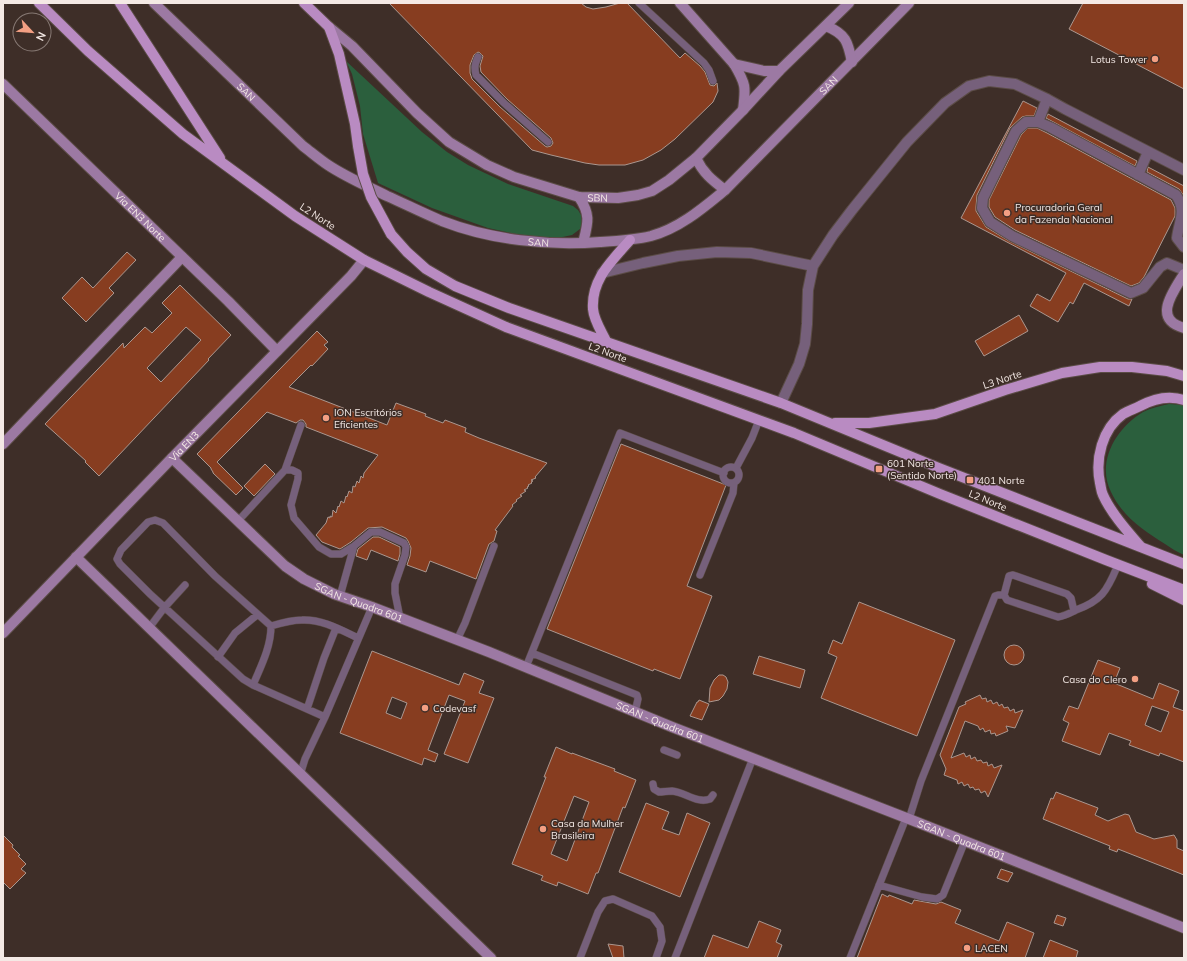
<svg xmlns="http://www.w3.org/2000/svg" width="1187" height="961" font-family="Mulish,sans-serif">
  <style>
    .green { fill: #2b5f3d }
    .building { fill: #873d20; stroke: #ab978f; fill-rule: evenodd }
    .lines { fill: none; stroke-linecap: round; stroke-linejoin: round }
    .lane-casing { stroke: #5b4c46; stroke-width: 8 }
    .street-casing { stroke: #5b4c46; stroke-width: 12 }
    .secondary-casing { stroke: #5b4c46; stroke-width: 12 }
    .primary-casing { stroke: #5b4c46; stroke-width: 12 }
    .lane { stroke: #76607b; stroke-width: 7 }
    .street { stroke: #76607b; stroke-width: 10 }
    .secondary { stroke: #9c79a3; stroke-width: 10 }
    .primary { stroke: #b98bc2; stroke-width: 10 }
    .primary-bridge-casing { stroke: #5b4c46; stroke-width: 12; stroke-linecap: butt }
    .primary-bridge { stroke: #b98bc2; stroke-width: 10 }
    .poi-dot { fill: #f39f83; stroke: #3e2e28; stroke-width: 1.5 }
    .labels { text-anchor: middle; stroke-width: 3; stroke-linejoin: round; paint-order: stroke }
    .poi-label { font-size: 10px; fill: #f4e9e5; stroke: #3e2e28; text-anchor: start }
    .street-label { font-size: 10px; fill: #f4e9e5; stroke: #3e2e28 }
  </style>
  <rect width="100%" height="100%" fill="#3e2e28"/>
  <!-- green -->
  <path class="green" d="M346,61L422,132L447,152L468,165L508,184L573,206L578,210L581,215L582,223L580,229L572,235L558,238H549L516,234L488,228L432,208L378,183L363,134L360,106L352,74Z
    M1169,404L1184,405V555C1177,552 1171,548 1165,544C1144,531 1122,516 1111,492C1096,462 1116,428 1143,412C1151,408 1160,406 1169,404Z"/>
  <!-- building -->
  <path class="building" d="M389,3H581L586,7L593,9L606,7L620,3H627L680,58L685,53L700,66L705,72L710,85L714,86L717,83L718,91L713,102L675,139L661,150L643,160L625,165H599L585,163L551,155L532,150ZM478,52L480,53L483,56L480,66L481,72L507,99L551,138L553,143L551,146L547,147L545,146L500,107L472,79L470,73V65L474,55Z
    M1083,3H1184V89L1069,29Z
    M1023,101L1037,108L1034,116H1026L1022,117L1010,128L977,195L976,207V211L986,227L1009,241L1128,299H1132L1129,306L1084,283L1073,304L1070,302L1058,322L1030,306L1037,294L1050,301L1066,273L961,218Z
    M1048,114L1137,161L1135,166L1046,118Z
    M1028,128H1037L1047,133L1171,200L1175,208V216L1144,277L1139,283L1131,286L1015,230L995,217L989,207V200L1021,135Z
    M1148,167L1184,186V196L1179,189L1147,172Z
    M127,252L136,260L109,288L114,293L86,322L62,298L82,277L93,288Z
    M180,285L231,335L208,359L209,360L99,476L85,462L86,461L45,424L123,343L124,348L145,327L152,333L172,313L162,303ZM186,327L201,340L161,382L147,368Z
    M1019,315L1028,331L984,356L975,341Z
    M317,331L328,342L324,345L328,349L312,366L311,365L289,387L387,425L396,403L426,414L425,416L443,423L445,420L466,428L465,432L479,438L547,463L535,477L536,478L531,480L533,481L531,482L532,483L528,485L529,486L527,487L528,488L524,490L526,491L520,495L522,496L516,500L517,501L512,505L513,506L495,530L497,531L494,541L489,544L476,579L430,561L426,572L407,565L410,556L411,548L408,541L406,538L382,527L368,528L351,542L340,549L322,542L316,535L326,523L328,517L330,518V516L332,517L333,510L336,513L338,506L339,507L341,501L344,503L346,496L347,497L349,491L352,493L353,486L355,487L357,481L359,483L361,476L363,478L364,473L378,455L306,427V424L303,420H300L296,423L267,412L217,462L243,488L236,495L213,473V472L211,469V468L197,454Z
    M621,444L726,485L687,586L712,596L680,679L654,669L653,671L547,629Z
    M265,464L275,474L254,496L244,486Z
    M373,537H379L400,547V554L398,561L371,550L367,560L356,556L358,549Z
    M859,602L955,640L917,736L821,698L837,657L828,653L833,640L842,644Z
    M1004 655a10 10 0 1 1 20 0a10 10 0 1 1-20 0Z
    M372,651L459,685L464,673L484,681L479,693L494,698L468,763L444,754L465,701L449,695L428,750L438,754L435,762L424,758L422,765L340,733ZM392,697L407,703L401,719L386,713Z
    M759,656L805,670L800,688L753,674Z
    M1098,660L1120,668L1114,683L1153,699L1159,683L1179,691L1173,707L1184,711V762L1160,753L1159,756L1129,745L1131,741L1109,733L1100,755L1062,741L1069,723L1063,720L1069,706L1078,709ZM1152,706L1169,712L1161,732L1145,725Z
    M719,675H723L726,677L728,682L727,689L723,696L719,700L709,702L710,688L714,680Z
    M980,695L982,699L986,698L987,702L991,700L993,704L997,702L999,706L1002,704L1004,708L1008,707L1010,711L1014,709L1015,713L1023,710L1015,728L1006,726L1008,731L996,736L995,733L991,734L990,730L985,732L983,728L980,730L978,726L965,721L951,758L964,753L966,757L970,755L971,759L975,757L977,761L981,760L983,763L987,762L988,766L992,764L994,768L1002,765L988,797L985,791L981,793L979,789L975,790L973,787L970,788L968,784L964,786L962,782L958,784L957,780L944,775L946,769L940,755L959,707L966,704L965,702Z
    M699,700L709,704L702,720L690,716L697,702H698Z
    M556,747L572,754V753L615,769L614,771L636,780L625,808L623,807L598,873H596L588,894L558,882L557,886L541,880L543,876L512,864L546,777H544ZM574,796L589,802L567,861L551,854Z
    M1056,792L1098,808L1095,815L1108,821L1125,814L1129,815L1136,832L1154,839L1174,835L1177,840V848L1184,851V875L1118,849L1117,852L1109,849L1110,846L1043,819L1051,798L1053,799Z
    M646,803L669,812L662,829L679,835L687,813L710,823L680,897L619,872Z
    M3,835L13,845L12,847L20,855L18,856L26,864L21,869L26,873L10,889L3,882Z
    M1001,869L1013,873L1008,882L997,878Z
    M882,894L888,897L889,895L912,904L914,900L936,904L941,902L961,910L955,923L999,941L1007,922L1034,933L1025,958H857Z
    M1057,915L1066,918L1063,926L1054,923Z
    M759,921L781,930L776,942L782,945L777,958H704L713,935L748,948Z
    M1050,940L1078,951L1076,958H1043Z
    M608,944L623,946L624,958H613Z"/>
  <g class="lines">
    <!-- lane casing -->
    <g class="lane-casing">
      <path id="lane" d="M639,3L704,63L709,70L713,81
        M478,57C475,64 474,67 476,75L504,103L548,142
        M723 475a8 8 0 1 1 16 0a8 8 0 1 1-16 0Z
        M736,468L752,438L759,420
        M285,470L301,425
        M238,521L285,470H292L298,473V479L291,505L294,518L319,547L331,554H341L354,546L371,532H380L404,543L406,547L405,555L395,584V593L400,618
        M700,575L733,493L734,483
        M340,596L354,546
        M1074,611L1071,598L1067,594L1013,575L1009,576L1004,595L1007,600L1058,617C1065,616 1070,613 1076,610C1101,601 1107,591 1117,567
        M271,626L215,576L163,523L155,520L148,522L121,550L117,559L120,564L150,594L243,679L253,685L325,717
        M271,626C281,623 292,620 302,620C322,619 341,630 358,638
        M149,628L164,608L185,585
        M457,640L465,623L494,546
        M532,653L637,695L638,699L635,712
        M218,657L235,633L257,615
        M526,667L620,433L724,473
        M253,685C261,666 271,647 271,626
        M307,709L324,658L336,628
        M664,750L677,755
        M300,775L305,759L325,717L372,607
        M653,784L654,789L659,792C663,792 668,791 672,791C685,792 697,804 710,799L713,795
        M909,819L921,781L995,596L998,595H1004
        M879,885L922,897L937,899L943,895L965,841
        M580,958L598,912L605,901L613,899L652,916L660,927L662,941L656,958
        M675,958L753,758
        M850,958L906,818"/>
    </g>
    <!-- street casing -->
    <g class="street-casing">
      <path id="street" d="M1038,122L1047,99
        M1138,175L1148,152
        M1184,247L1177,238C1179,221 1187,211 1176,195L1050,127L1038,122H1026L1016,131L983,198L982,208L990,222L1012,236L1131,293L1143,288L1160,267L1167,263L1184,270
        M602,273L643,263L678,256L717,252L751,253L813,266
        M781,403L799,364L805,344L807,324L808,290L813,266L833,235L852,210L907,142L945,103L969,86L989,81L1015,84L1047,99L1065,109L1184,170"/>
    </g>
    <!-- secondary casing -->
    <g class="secondary-casing">
      <g id="secondary">
        <path id="s1" d="M154,3L303,146C311,152 319,159 328,165C346,177 367,186 387,196C405,204 423,213 442,221C491,240 548,246 600,242C617,241 635,240 651,236C680,228 703,208 725,190L909,3"/>
        <path d="M680,3L734,64C746,84 746,87 743,110"/>
        <path d="M826,26C846,34 848,42 852,62"/>
        <path id="s2" d="M329,27L352,46L417,113L449,142L487,165L514,177L579,197L618,198L638,195L652,191L669,180L696,158L743,110L779,71L849,3"/>
        <path d="M734,64L764,71H779"/>
        <path id="s3" d="M3,84L228,301L277,351"/>
        <path d="M696,158C703,173 712,180 725,190"/>
        <path d="M579,197C591,215 588,223 583,243"/>
        <path d="M1184,274C1173,292 1152,319 1184,328"/>
        <path d="M3,444L182,257"/>
        <path id="s4" d="M172,458L285,566L304,579L334,594L372,607L489,652L672,727L909,819L1184,928"/>
        <path d="M76,557L491,958"/>
        <path id="s5" d="M3,633L172,458L351,276L364,260"/>
      </g>
    </g>
    <!-- primary casing -->
    <g class="primary-casing">
      <path id="primary" d="M39,3L88,51L183,134L295,216L364,260L429,292L506,327L794,433L940,494L1106,560L1184,590
        M120,3L220,158
        M304,3L329,27L339,54L355,124L358,146
        M391,234L407,252L426,269L455,286L509,308L781,403L939,468L1184,564
        M607,343C602,332 594,321 593,309C591,279 612,261 630,240
        M835,423H869L935,414L1005,390L1062,373L1100,367H1132L1167,371L1184,376
        M1141,547C1128,532 1111,513 1103,495C1101,491 1101,487 1100,483C1095,459 1102,429 1123,414C1128,411 1134,409 1140,406C1153,399 1169,395 1184,400
        M1152,584L1184,600"/>
    </g>
    <!-- lane -->
    <use href="#lane" class="lane"/>
    <!-- street -->
    <use href="#street" class="street"/>
    <!-- secondary -->
    <use href="#secondary" class="secondary"/>
    <!-- primary -->
    <use href="#primary" class="primary"/>
    <!-- primary-bridge casing -->
    <g class="primary-bridge-casing">
      <path id="primary-bridge" d="M358,146L363,174L371,197L391,234"/>
    </g>
    <!-- primary-bridge -->
    <use href="#primary-bridge" class="primary-bridge"/>
  </g>
  <!-- markers -->
  <g class="poi-dot">
    <circle cx="1155" cy="59" r="4"/>
    <circle cx="1007" cy="213" r="4"/>
    <circle cx="326" cy="418" r="4"/>
    <rect x="875" y="465" width="8" height="8" rx="2"/>
    <rect x="966" y="476" width="8" height="8" rx="2"/>
    <circle cx="1135" cy="679" r="4"/>
    <circle cx="425" cy="708" r="4"/>
    <circle cx="543" cy="829" r="4"/>
    <circle cx="967" cy="948" r="4"/>
  </g>
  <g class="labels">
    <!-- poi labels -->
    <g class="poi-label">
      <text x="1147" y="63" text-anchor="end">Lotus Tower</text>
      <text x="1015" y="211">Procuradoria Geral<tspan x="1015" dy="12">da Fazenda Nacional</tspan></text>
      <text x="334" y="416">ION Escritórios<tspan x="334" dy="12">Eficientes</tspan></text>
      <text x="887" y="467">601 Norte<tspan x="887" dy="12">(Sentido Norte)</tspan></text>
      <text x="978" y="484">401 Norte</text>
      <text x="1127" y="683" text-anchor="end">Casa do Clero</text>
      <text x="433" y="712">Codevasf</text>
      <text x="551" y="827">Casa da Mulher<tspan x="551" dy="12">Brasileira</tspan></text>
      <text x="975" y="952">LACEN</text>
    </g>
    <!-- street labels -->
    <g class="street-label">
      <text dy="4" stroke="none"><textPath href="#s1" startOffset="812">SAN</textPath></text>
      <text dy="4" stroke="none"><textPath href="#s1" startOffset="128">SAN</textPath></text>
      <text dy="4" stroke="none"><textPath href="#s2" startOffset="327">SBN</textPath></text>
      <text transform="translate(318 216) rotate(33)" y="4">L2 Norte</text>
      <text dy="4" stroke="none"><textPath href="#s3" startOffset="191">Via EN3 Norte</textPath></text>
      <text dy="4" stroke="none"><textPath href="#s1" startOffset="464">SAN</textPath></text>
      <text transform="translate(608 352) rotate(20)" y="4">L2 Norte</text>
      <text transform="translate(1002 379) rotate(-18)" y="4">L3 Norte</text>
      <text dy="4" stroke="none"><textPath href="#s5" startOffset="260">Via EN3</textPath></text>
      <text transform="translate(988 500) rotate(22)" y="4">L2 Norte</text>
      <text dy="4" stroke="none"><textPath href="#s4" startOffset="239">SGAN - Quadra 601</textPath></text>
      <text dy="4" stroke="none"><textPath href="#s4" startOffset="563">SGAN - Quadra 601</textPath></text>
      <text dy="4" stroke="none"><textPath href="#s4" startOffset="887">SGAN - Quadra 601</textPath></text>
    </g>
  </g>
  <!-- border -->
  <rect width="1187" height="961" fill="none" stroke="#f4e9e5" stroke-width="8"/>
  <!-- north arrow -->
  <g transform="translate(32 32) rotate(116)"><circle r="19" fill="#3e2e28" stroke="#877974"/>
  <path d="M0-3L7 15L0 10L-7 15Z" fill="#f39f83"/>
  <text y="-6" font-size="11" font-weight="bold" text-anchor="middle" fill="#f4e9e5">N</text>
  </g>
</svg>
